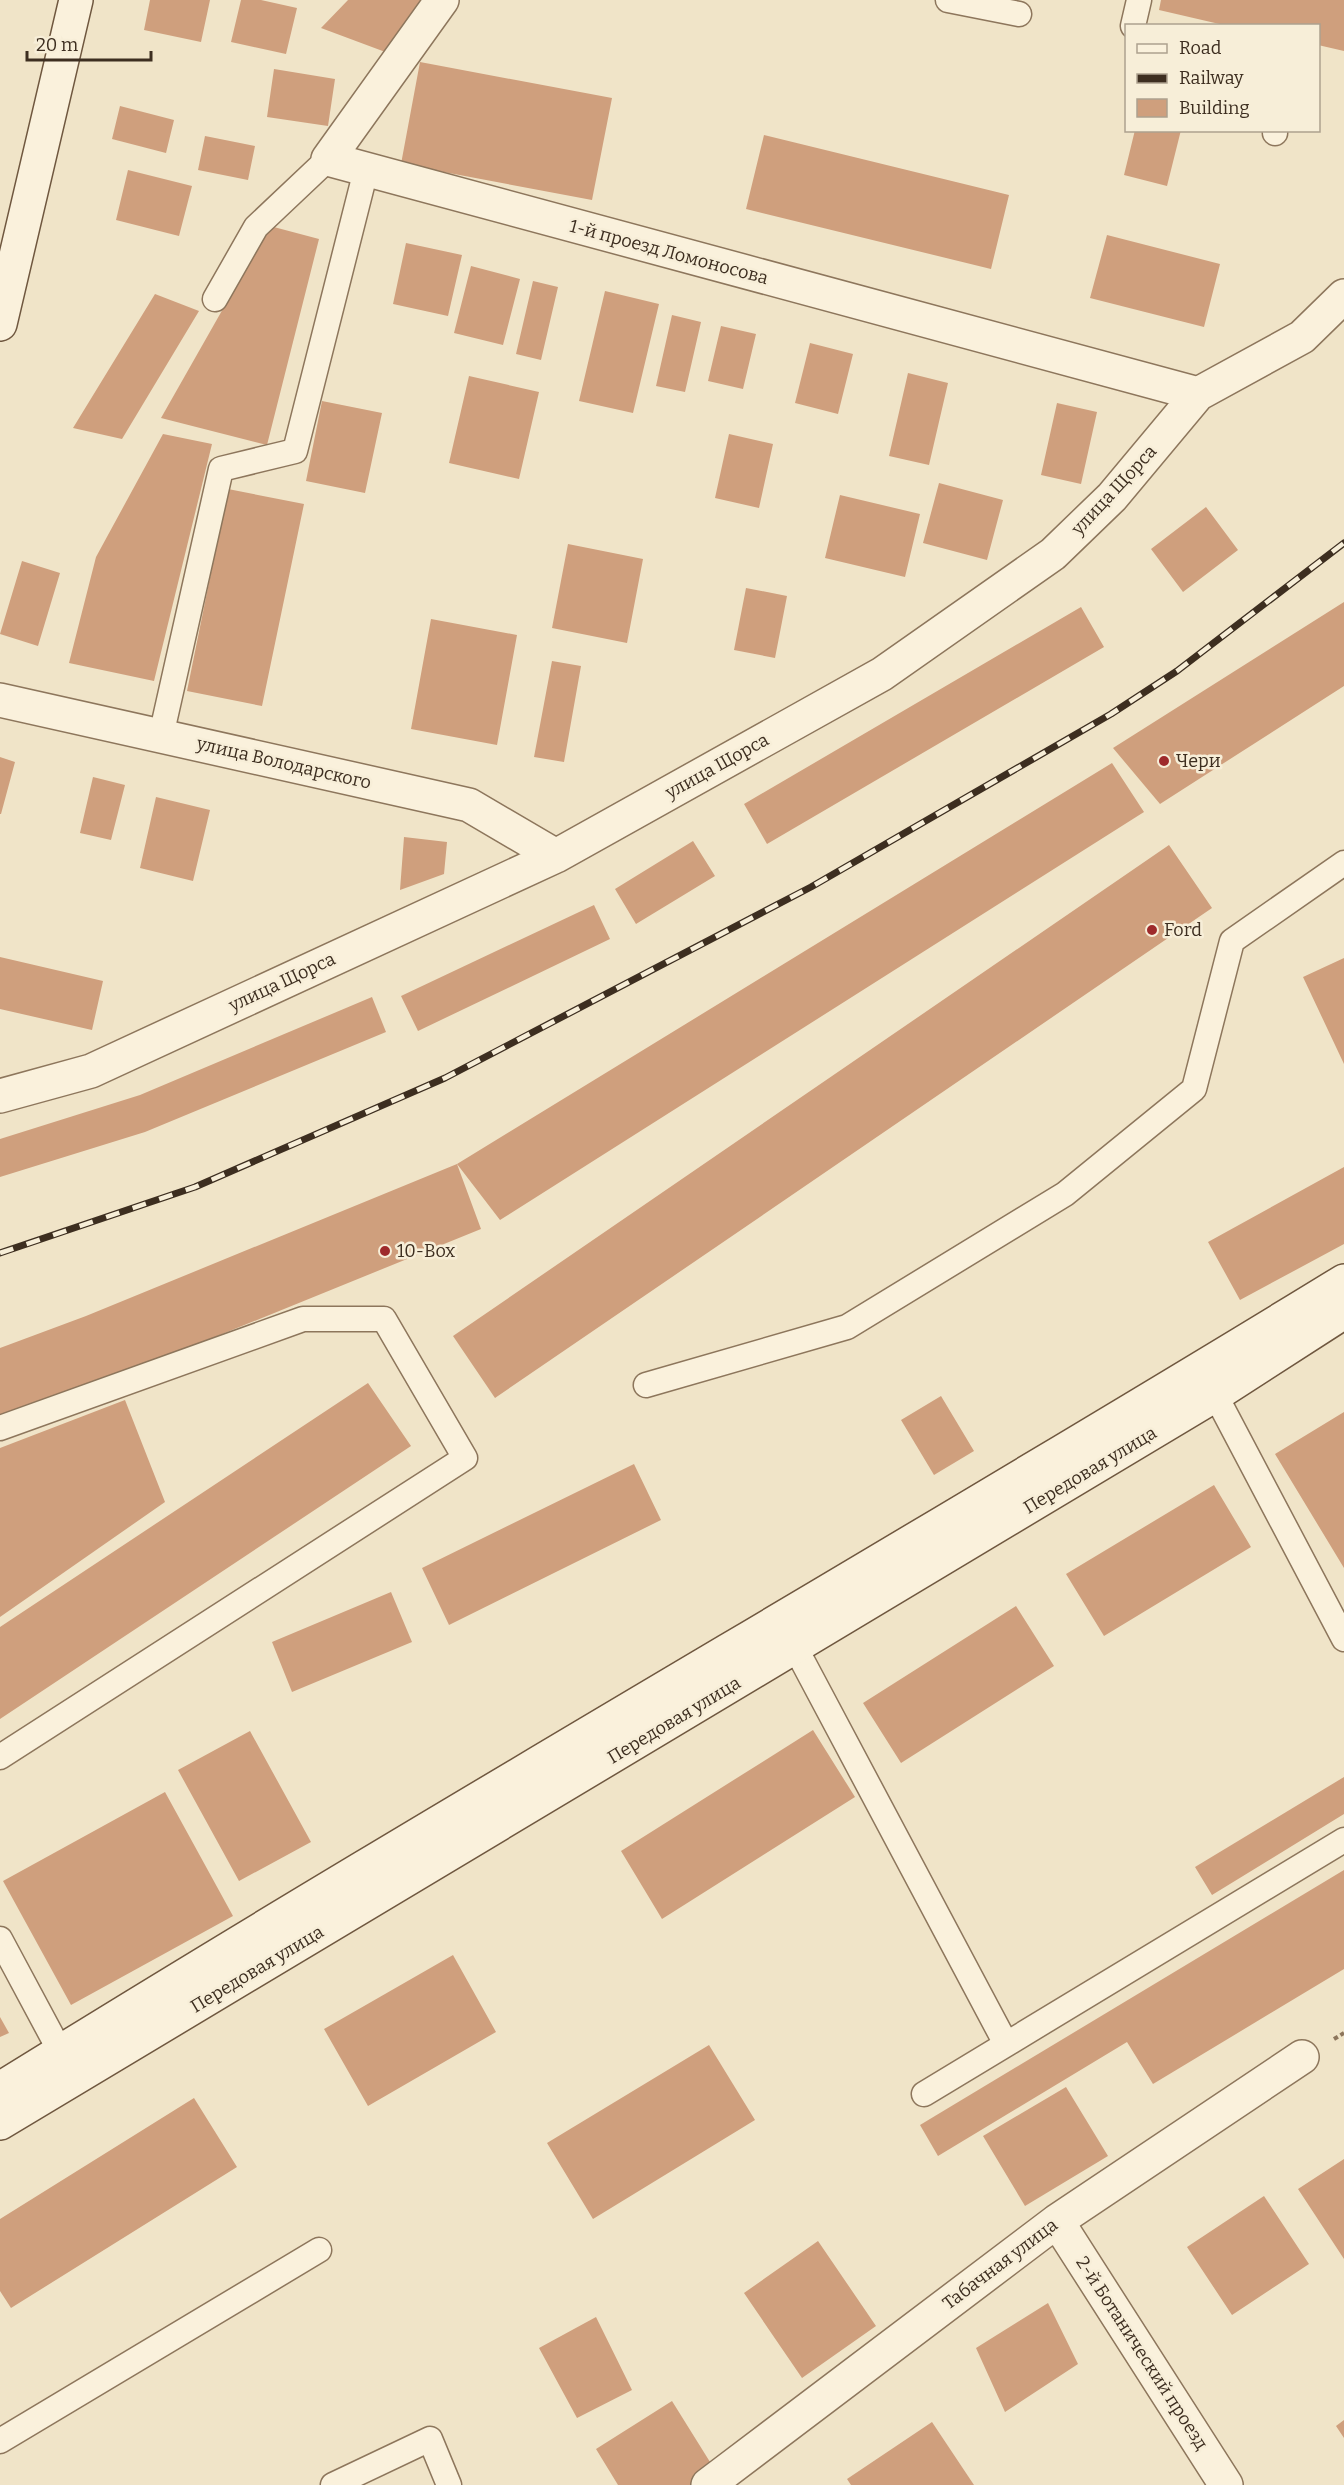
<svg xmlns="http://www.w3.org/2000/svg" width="1344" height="2485" font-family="Bitter,serif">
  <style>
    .building { fill: #cf9f7d }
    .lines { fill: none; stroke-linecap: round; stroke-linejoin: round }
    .lane-casing { stroke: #8d765c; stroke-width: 27 }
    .street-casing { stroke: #8d765c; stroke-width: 36 }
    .secondary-casing { stroke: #6f573f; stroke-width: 36 }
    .path { stroke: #8d765c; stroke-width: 4; stroke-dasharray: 4.5 3; stroke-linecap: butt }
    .lane { stroke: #faf1dc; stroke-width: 24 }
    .street { stroke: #faf1dc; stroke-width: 33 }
    .secondary { stroke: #faf1dc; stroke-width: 33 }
    .rail-casing { stroke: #3d2e20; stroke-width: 7 }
    .rail { stroke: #f7eed8; stroke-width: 4.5; stroke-dasharray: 14; stroke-linecap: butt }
    .poi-dot { fill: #9e2a2b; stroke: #f7eed8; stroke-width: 2 }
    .labels { text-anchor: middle; stroke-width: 5; stroke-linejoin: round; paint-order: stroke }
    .street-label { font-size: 18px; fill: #3d2e20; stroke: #f7eed8 }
    .poi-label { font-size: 18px; fill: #3d2e20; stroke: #f7eed8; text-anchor: start }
  </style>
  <rect width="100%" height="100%" fill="#f0e4c8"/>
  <!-- building -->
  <path class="building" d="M150,0H210L201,42L144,30Z
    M241,0H261L297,8L286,54L231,42Z
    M348,0H422L388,53L321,28Z
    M1161,0H1344V51L1318,45V26H1228L1159,10Z
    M420,62L612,98L592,200L401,164Z
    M274,69L335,79L328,126L267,117Z
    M120,106L174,120L166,153L112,139Z
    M1135,130H1181L1167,186L1124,175Z
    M764,135L1009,195L991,269L746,209Z
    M205,136L255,146L248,180L198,170Z
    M128,170L192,186L179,236L116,220Z
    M270,226L319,239L267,445L161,418Z
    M1107,235L1220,264L1204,327L1090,298Z
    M406,243L462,255L448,316L393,304Z
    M471,266L520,279L503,345L454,333Z
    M533,281L558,287L541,360L516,354Z
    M605,291L659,304L633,413L579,401Z
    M155,294L199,311L122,439L73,428Z
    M672,315L701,322L685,392L656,386Z
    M721,326L756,334L743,389L708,381Z
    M810,343L853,354L838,414L795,403Z
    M908,373L948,383L929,465L889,456Z
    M469,376L539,392L519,479L449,463Z
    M322,401L382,413L365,493L306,481Z
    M1057,403L1097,412L1081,484L1041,475Z
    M163,434L212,444L154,681L69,663L96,557Z
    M729,434L773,444L759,508L715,498Z
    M939,483L1003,500L987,560L923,543Z
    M228,489L304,504L262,706L187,691Z
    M840,495L920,514L905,577L825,558Z
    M1206,507L1238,550L1183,592L1151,549Z
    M568,544L643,559L627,643L552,628Z
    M22,561L60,573L38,646L0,634Z
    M746,588L787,596L775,658L734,650Z
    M1344,602V686L1160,804L1113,748Z
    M1081,607L1104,647L767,844L744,804Z
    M431,619L517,635L497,745L411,729Z
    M552,661L581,666L564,762L534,757Z
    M0,757L15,762L1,814H0Z
    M1112,763L1144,812L500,1220L457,1164L481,1229L109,1380L0,1417V1348L86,1316L457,1164Z
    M93,777L125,785L111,840L80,833Z
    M156,797L210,810L193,881L140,868Z
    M404,837L447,842L444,874L400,890Z
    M693,841L715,876L636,924L615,889Z
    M1169,845L1212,908L495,1398L453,1336Z
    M594,905L610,939L418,1031L401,996Z
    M0,957L103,981L92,1030L0,1009Z
    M1344,958V1064L1303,977Z
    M372,997L386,1032L145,1132L0,1177V1139L140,1095Z
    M1344,1167V1244L1240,1300L1208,1242Z
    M368,1383L411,1446L0,1719V1627Z
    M941,1396L974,1451L934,1475L901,1420Z
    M125,1400L165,1502L0,1617V1448Z
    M1344,1412V1568L1275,1454Z
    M634,1464L661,1520L449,1625L422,1568Z
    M1214,1485L1251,1547L1104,1636L1066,1574Z
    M391,1592L412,1642L292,1692L272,1642Z
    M1016,1606L1054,1666L901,1763L863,1703Z
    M813,1730L855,1797L662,1919L621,1851Z
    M250,1731L311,1842L239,1881L178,1770Z
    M1344,1777V1814L1212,1895L1195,1867Z
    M165,1792L233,1916L71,2005L3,1881Z
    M1344,1870V1969L1153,2084L1127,2042L938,2156L920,2125Z
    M453,1955L496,2032L368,2106L324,2029Z
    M0,2017L9,2033L0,2037Z
    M709,2045L755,2120L593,2219L547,2143Z
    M1066,2087L1108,2156L1025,2206L983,2136Z
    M194,2098L237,2167L11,2308L0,2291V2219Z
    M1344,2159V2259L1298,2189Z
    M1264,2196L1309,2264L1232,2315L1187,2247Z
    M818,2241L876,2326L802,2378L744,2293Z
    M1048,2303L1078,2364L1005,2412L976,2348Z
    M596,2317L632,2390L577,2418L539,2348Z
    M672,2401L715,2470L690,2485H618L596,2449Z
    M1344,2420V2438L1336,2426Z
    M932,2422L974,2485H851L847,2479Z"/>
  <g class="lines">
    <!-- lane casing -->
    <g class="lane-casing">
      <path id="lane" d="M948,0L1019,14
        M1133,26L1139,0
        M1275,133V130
        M215,299L256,227L328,159
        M161,736L221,469L295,451L366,170
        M1208,1381L1344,1639
        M646,1385L847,1327L1065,1194L1194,1089L1232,941L1344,863
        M0,1428L303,1319H384L465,1458L0,1757
        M795,1647L1006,2044
        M0,1939L60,2051
        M924,2094L1344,1840
        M0,2441L319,2250
        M333,2485L430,2439L449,2485"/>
    </g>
    <!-- street casing -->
    <g class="street-casing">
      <path id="street" d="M442,0L328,159L1198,394
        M0,700L469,805L556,856
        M0,1096L91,1071L556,856L882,674L1053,554L1112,497L1198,394L1302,337L1344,296
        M1057,2221L1226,2485
        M708,2485L1057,2221L1302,2057"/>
    </g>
    <!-- secondary casing -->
    <g class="secondary-casing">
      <path id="secondary" d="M0,324L76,0
        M0,2089C444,1813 899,1554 1344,1281
        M0,2123L1215,1395L1344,1312"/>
    </g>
    <!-- path -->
    <path class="path" d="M1334,2039L1344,2033"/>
    <!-- lane -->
    <use href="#lane" class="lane"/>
    <!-- street -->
    <use href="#street" class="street"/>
    <!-- secondary -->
    <use href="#secondary" class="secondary"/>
    <!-- rail casing -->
    <g class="rail-casing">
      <path id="rail" d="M0,1253L195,1187L445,1078L811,887L1111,714L1177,671L1344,543"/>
    </g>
    <!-- rail -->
    <use href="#rail" class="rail"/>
  </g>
  <!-- markers -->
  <g class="poi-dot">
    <circle cx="1164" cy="761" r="6"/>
    <circle cx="1152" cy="930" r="6"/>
    <circle cx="385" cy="1251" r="6"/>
  </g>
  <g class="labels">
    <!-- street labels -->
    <g class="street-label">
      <text transform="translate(669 252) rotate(15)" y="6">1-й проезд Ломоносова</text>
      <text transform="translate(1114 490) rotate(-47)" y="6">улица Щорса</text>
      <text transform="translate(284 763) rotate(13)" y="6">улица Володарского</text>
      <text transform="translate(717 766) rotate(-29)" y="6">улица Щорса</text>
      <text transform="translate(282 982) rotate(-25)" y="6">улица Щорса</text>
      <text transform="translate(1090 1470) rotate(-31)" y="6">Передовая улица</text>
      <text transform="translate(674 1720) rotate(-31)" y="6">Передовая улица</text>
      <text transform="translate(257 1969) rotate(-31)" y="6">Передовая улица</text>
      <text transform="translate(1000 2264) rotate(-37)" y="6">Табачная улица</text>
      <text transform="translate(1142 2353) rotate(57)" y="6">2-й Ботанический проезд</text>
    </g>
    <!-- poi labels -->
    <g class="poi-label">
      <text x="1176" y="767">Чери</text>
      <text x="1164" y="936">Ford</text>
      <text x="397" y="1257">10-Box</text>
    </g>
  </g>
  <!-- legend -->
  <rect x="1125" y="24" width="195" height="108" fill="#f7eed8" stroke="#ada18e" stroke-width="1.5"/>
  <rect x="1137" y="44" width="30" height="9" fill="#faf1dc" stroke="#ada18e" stroke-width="1.5"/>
  <text x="1179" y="54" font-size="18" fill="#3d2e20">Road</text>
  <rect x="1137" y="74" width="30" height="9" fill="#3d2e20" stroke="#ada18e" stroke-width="1.5"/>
  <text x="1179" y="84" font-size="18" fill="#3d2e20">Railway</text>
  <rect x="1137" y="99" width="30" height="18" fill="#cf9f7d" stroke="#ada18e" stroke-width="1.5"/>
  <text x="1179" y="114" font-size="18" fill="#3d2e20">Building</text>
  <!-- scale -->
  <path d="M27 51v9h124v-9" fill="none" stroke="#3d2e20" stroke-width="3"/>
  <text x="36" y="51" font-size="18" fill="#3d2e20" stroke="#f7eed8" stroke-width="4.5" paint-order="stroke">20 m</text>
</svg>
